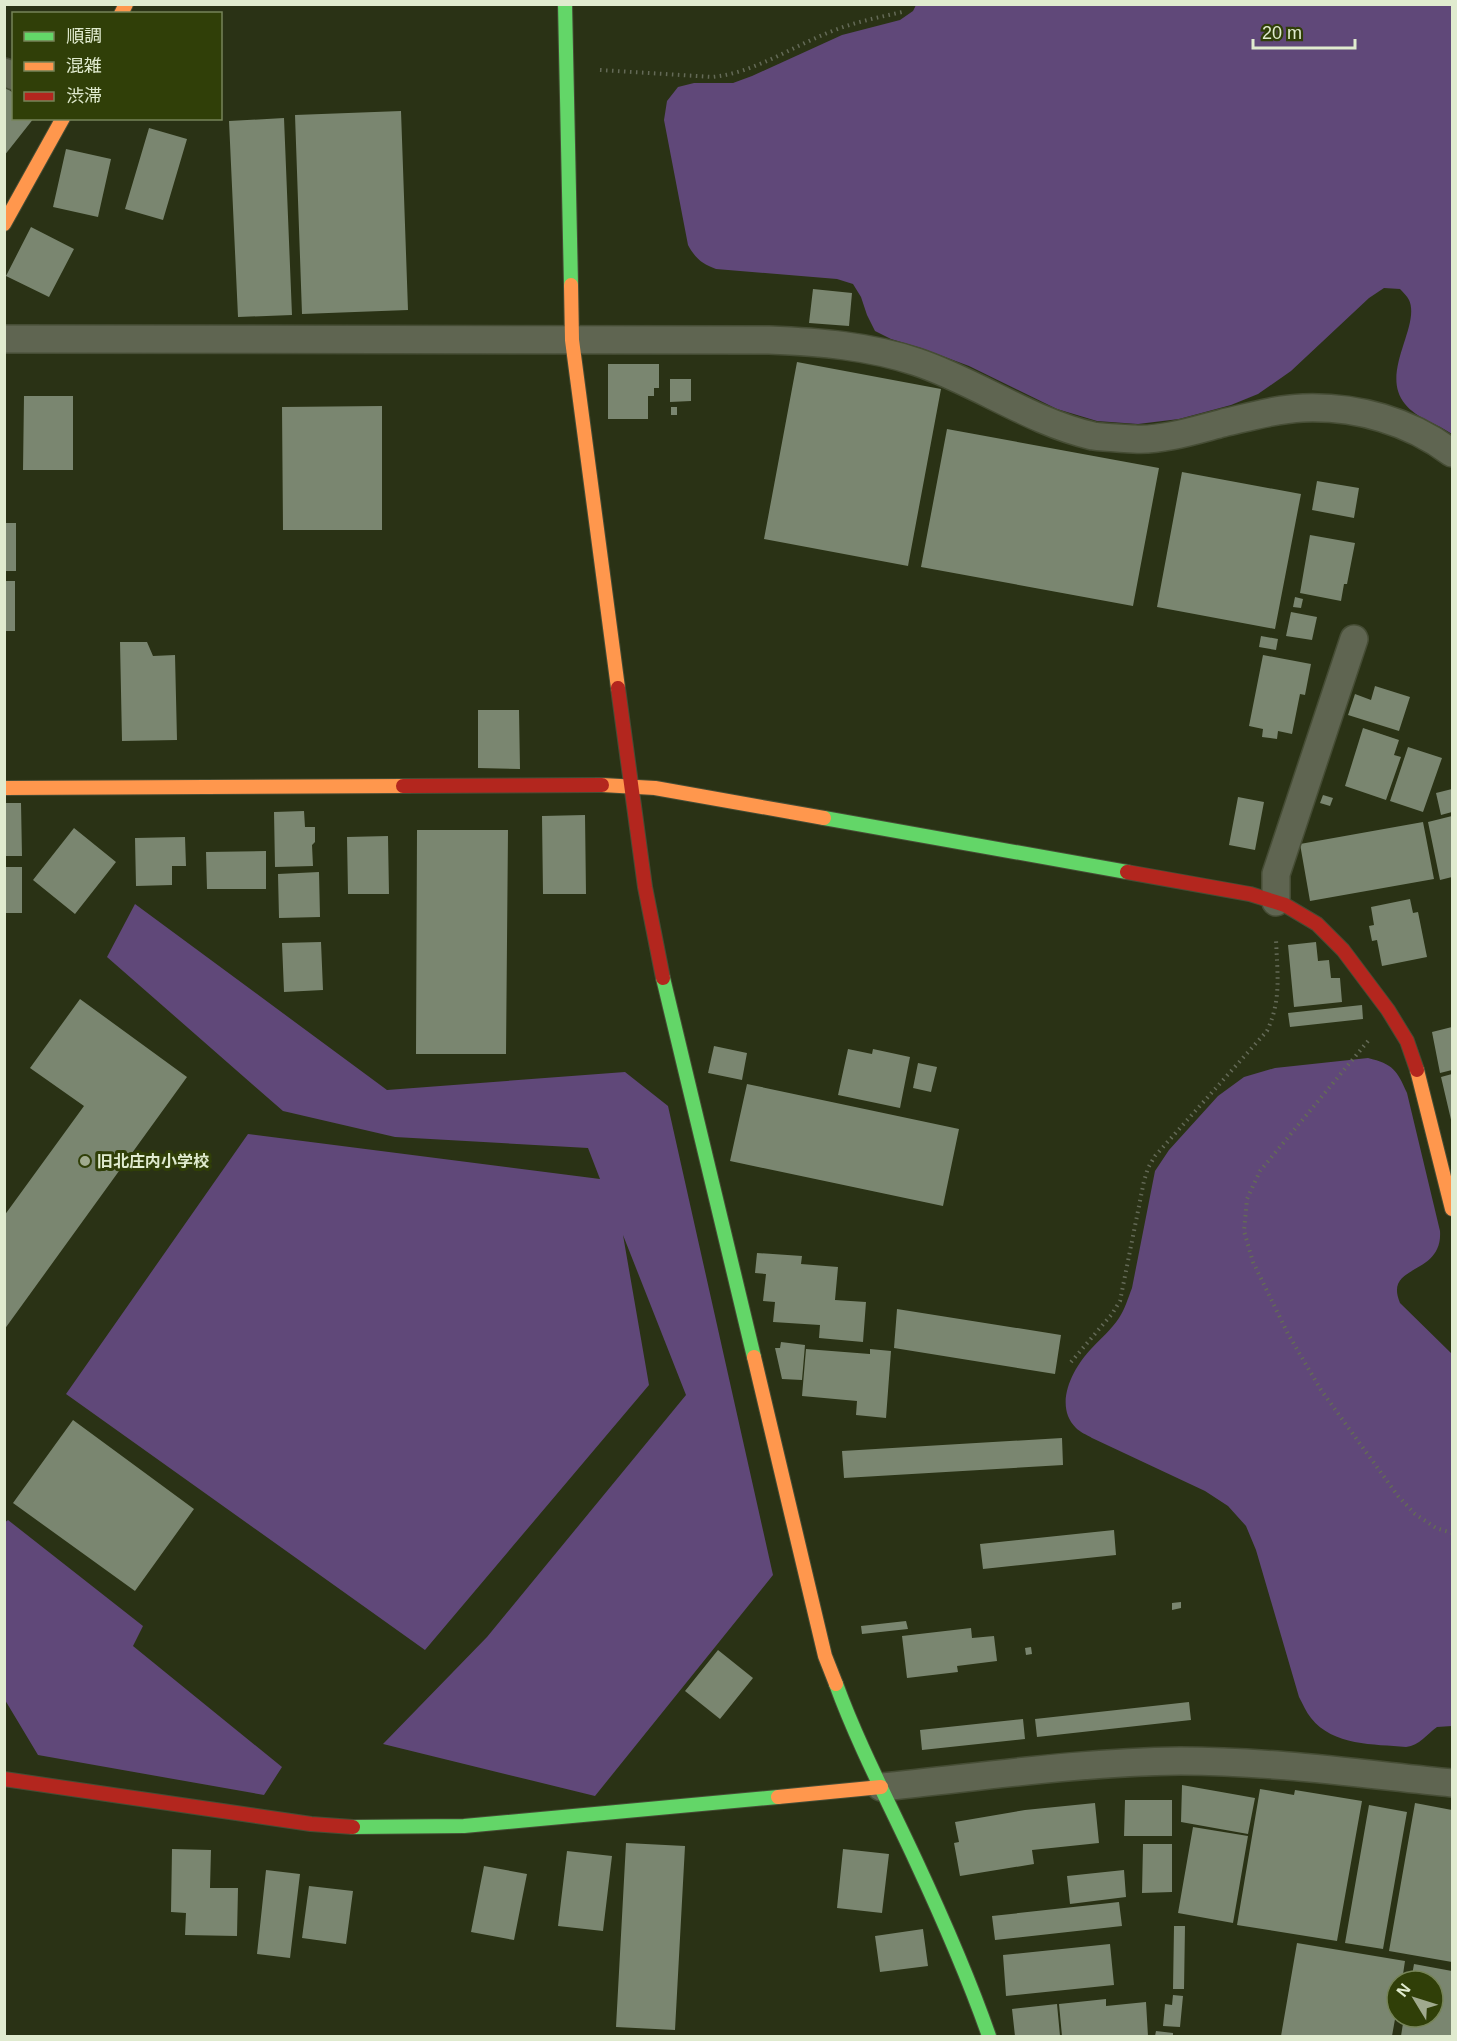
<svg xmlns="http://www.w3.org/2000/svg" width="1457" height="2041" font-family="Helvetica,'Noto Sans JP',sans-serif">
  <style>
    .green { fill: #604879 }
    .building { fill: #7a8670 }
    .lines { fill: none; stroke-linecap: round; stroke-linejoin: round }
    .street-casing { stroke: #464d35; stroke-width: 30 }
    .fast-casing { stroke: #464d35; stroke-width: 16 }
    .slow-casing { stroke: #464d35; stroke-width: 16 }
    .jam-casing { stroke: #464d35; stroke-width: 16 }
    .path { stroke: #646a57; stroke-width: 4; stroke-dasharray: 1.5 4.5; stroke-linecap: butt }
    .street { stroke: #5f6551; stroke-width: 27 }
    .fast { stroke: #63d668; stroke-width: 14 }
    .slow { stroke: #ff974d; stroke-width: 14 }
    .jam { stroke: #b3261e; stroke-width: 14 }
    .poi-dot { fill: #a0aa8e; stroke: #303f08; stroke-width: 2 }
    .labels { text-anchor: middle; stroke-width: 6; stroke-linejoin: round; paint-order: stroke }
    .poi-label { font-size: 16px; font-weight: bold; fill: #e0ebcf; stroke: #303f08; text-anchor: start }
  </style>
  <rect width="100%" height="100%" fill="#2a3215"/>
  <!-- green -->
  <path class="green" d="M916,5H1452V434C1438,424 1416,418 1405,404C1379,373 1421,326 1409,300C1407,296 1403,292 1400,289L1384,288L1369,298L1291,371L1258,394L1231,405L1179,419L1138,424L1097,421L1057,409L969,366L921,348L891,339L875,331L867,315L861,297L853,284L837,279L716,269C702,264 695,258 688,245L664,120L667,101L678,87L694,83H733L752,76L842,35L900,20L913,11Z
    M135,904L387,1090L625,1072L668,1106L773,1575L595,1796L383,1744L487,1637L686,1395L623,1235L649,1385L425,1650L66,1394L248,1134L600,1179L588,1148L395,1137L283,1111L107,957Z
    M1368,1058C1393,1064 1397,1070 1407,1093L1440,1231C1443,1277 1383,1263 1400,1303L1452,1354V1726L1437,1727C1426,1735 1420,1745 1406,1747C1374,1744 1333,1746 1311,1718C1306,1712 1303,1704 1299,1697L1256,1550L1246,1526L1228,1506L1205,1491L1092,1438C1087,1435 1080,1432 1076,1428C1053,1405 1073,1368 1091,1349C1100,1339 1112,1329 1119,1318C1125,1309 1128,1298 1132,1288L1155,1171L1169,1150L1218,1096L1244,1077L1275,1068Z
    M8,1520L143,1626L133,1646L282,1767L264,1795L38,1755L5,1700L4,1523Z"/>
  <!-- building -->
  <path class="building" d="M7,88L14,94V118H34L4,156V91Z
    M401,111L408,310L302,314L295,115Z
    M284,118L292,315L238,317L229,121Z
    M149,128L187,139L163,220L125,209Z
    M66,149L111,159L98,217L53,207Z
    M31,227L74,249L49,297L6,276Z
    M813,289L852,293L849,326L809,323Z
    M797,362L941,389L908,566L764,539Z
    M608,364H659V388H654V396H648V419H608Z
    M670,379H691V401L670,402Z
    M24,396H73V470H23Z
    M382,406V530H283L282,407Z
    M671,407H677V415H671Z
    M947,429L1159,468L1133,606L921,567Z
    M1182,472L1301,494L1275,629L1157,607Z
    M1317,481L1359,488L1354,518L1312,510Z
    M4,523H16V571H4Z
    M1310,535L1355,543L1347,584H1344L1341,601L1300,593Z
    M4,581H15V631H4Z
    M1295,597L1303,599L1301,608L1293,607Z
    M1291,612L1317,617L1312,640L1286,636Z
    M1261,636L1278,639L1276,650L1259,647Z
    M120,642H147L153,656L175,655L177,740L122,741Z
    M1263,655L1311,664L1305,695L1300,694L1292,734L1278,731L1277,739L1262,737L1263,729L1249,726Z
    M1375,686L1410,697L1399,731L1348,715L1355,694L1371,700Z
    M478,710H519L520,769L478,768Z
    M1363,728L1399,740L1394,755L1401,757L1386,800L1345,786Z
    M1408,747L1442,758L1423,812L1390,801Z
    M1452,789V812L1441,815L1436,793Z
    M1323,795L1333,798L1330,806L1320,803Z
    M1238,797L1264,802L1255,850L1229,845Z
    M4,803H21L22,856H4Z
    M304,811L305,827H315V842L312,845L313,866L275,867L274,812Z
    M585,815L586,894H543L542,816Z
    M1452,816V877L1440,880L1428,822Z
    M1423,822L1434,879L1310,901L1300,844Z
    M74,828L116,862L75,914L33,880Z
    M417,830H508L506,1054H416Z
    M388,836L389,894H348L347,837Z
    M185,837L186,866H172V885L136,886L135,838Z
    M266,851V889H207L206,852Z
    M4,867H22V913H4Z
    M319,872L320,917L279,918L278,874Z
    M1410,899L1413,913L1418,912L1427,957L1382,966L1377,940L1372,941L1369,926L1374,925L1371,907Z
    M321,942L323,990L284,992L282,943Z
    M1316,942L1318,961L1329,960L1331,978H1340L1342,1002L1294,1007L1288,945Z
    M80,999L187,1077L4,1330V1216L84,1106L30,1068Z
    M1362,1005L1363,1019L1290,1027L1288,1013Z
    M1452,1027V1070L1440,1073L1432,1032Z
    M714,1046L747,1053L742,1080L708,1073Z
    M848,1049L872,1054L873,1049L910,1057L900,1108L838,1095Z
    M918,1063L937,1067L931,1092L913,1088Z
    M1452,1074V1124L1441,1077Z
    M747,1084L959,1129L943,1206L730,1161Z
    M757,1253L802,1256L801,1264L838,1267L835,1300L866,1302L863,1342L819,1338L820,1325L773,1322L775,1302L763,1301L766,1274L755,1273Z
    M897,1309L1061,1335L1055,1374L894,1348Z
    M781,1342L805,1345L802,1380L782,1379L775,1348H780Z
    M806,1349L870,1354V1349L891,1351L886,1418L856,1415L857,1401L802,1396Z
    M73,1420L194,1509L135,1591L13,1503Z
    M1062,1438L1063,1465L844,1478L842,1451Z
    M1114,1530L1116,1555L983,1569L980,1544Z
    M1181,1602V1608L1172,1610V1603Z
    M906,1621L908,1629L862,1634L861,1626Z
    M971,1628L972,1638L994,1636L997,1661L957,1666L958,1672L907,1678L902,1636Z
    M1031,1647L1032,1654L1026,1655L1025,1648Z
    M718,1650L753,1678L720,1719L685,1691Z
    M1189,1702L1191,1720L1037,1737L1035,1719Z
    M1023,1719L1025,1739L922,1750L920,1730Z
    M1182,1785L1255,1798L1248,1834L1181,1822Z
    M1260,1789L1294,1795L1295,1790L1362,1801L1337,1941L1237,1925Z
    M1125,1800H1172V1836H1124Z
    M1095,1803L1099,1843L1032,1850L1034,1864L960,1876L954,1843L959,1842L955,1822L1025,1810Z
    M1415,1803L1452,1810V1962L1389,1951Z
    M1369,1805L1407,1812L1383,1949L1345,1943Z
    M1193,1827L1248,1836L1233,1923L1178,1913Z
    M626,1843L685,1846L675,2030L616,2027Z
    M1143,1844H1172V1892L1142,1893Z
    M172,1849L211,1850L210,1888H238L237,1936L185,1935L186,1913L171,1912Z
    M843,1849L889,1854L882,1913L837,1908Z
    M567,1851L612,1856L603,1931L558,1926Z
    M484,1866L527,1874L514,1940L471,1932Z
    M266,1870L300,1874L290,1958L257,1954Z
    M1124,1870L1126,1897L1070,1904L1067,1876Z
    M309,1886L353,1891L346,1944L302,1938Z
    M1119,1902L1122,1926L995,1940L992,1916Z
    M1174,1926H1185L1184,1989H1173Z
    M923,1929L928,1966L880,1972L875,1936Z
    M1297,1943L1405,1961L1402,1981H1397V2008L1392,2036H1281Z
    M1110,1944L1114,1985L1006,1996L1003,1955Z
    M1414,1964L1452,1971V2036H1401L1404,2017H1433V1981H1411Z
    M1173,1995L1183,1996L1180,2027L1163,2026L1165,2004L1172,2005Z
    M1106,1999V2006L1146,2002L1148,2036H1062L1059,2004Z
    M1057,2004L1060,2036H1015L1012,2009Z
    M1156,2031L1173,2033V2036H1155Z"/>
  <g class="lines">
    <!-- street casing -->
    <g class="street-casing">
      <path id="street" d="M4,72L14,76
        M4,339L769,340C820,342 869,346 917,362C977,382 1031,422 1093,436C1106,438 1121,438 1134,439C1162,441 1196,430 1223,423C1249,417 1276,409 1303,408C1356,406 1410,421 1452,453
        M1276,902V874L1354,639
        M881,1787C981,1777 1080,1762 1180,1761C1271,1761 1362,1774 1452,1783"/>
    </g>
    <!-- fast casing -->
    <g class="fast-casing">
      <path id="fast" d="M565,4L571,285
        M824,818L1127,872
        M663,978L754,1357
        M836,1684C858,1744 888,1801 915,1859C942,1917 968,1976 989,2036
        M353,1827L464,1826L778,1797"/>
    </g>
    <!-- slow casing -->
    <g class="slow-casing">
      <path id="slow" d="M121,14L126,4
        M4,224L63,118
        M571,285L572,340L618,688
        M602,785L655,788L824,818
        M4,788L403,786
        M1417,1070L1452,1209
        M754,1357L825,1656L836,1684
        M778,1797L881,1787"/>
    </g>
    <!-- jam casing -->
    <g class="jam-casing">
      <path id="jam" d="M618,688L645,887L663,978
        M403,786L602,785
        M1127,872L1250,894L1285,905L1317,924L1343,950L1388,1010L1407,1041L1417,1070
        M4,1779L311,1824L353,1827"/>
    </g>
    <!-- path -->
    <path class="path" d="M600,70L712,77C753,73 788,49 825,34C850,23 876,18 902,12
      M1368,1041L1260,1171L1247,1199L1244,1231L1253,1262L1288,1334L1321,1390L1398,1496L1415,1514L1436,1528L1452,1533
      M1071,1362L1112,1314L1120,1301L1144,1181L1148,1168L1155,1156L1267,1031C1282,999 1277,973 1276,938"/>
    <!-- street -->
    <use href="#street" class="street"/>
    <!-- fast -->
    <use href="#fast" class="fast"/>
    <!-- slow -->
    <use href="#slow" class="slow"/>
    <!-- jam -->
    <use href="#jam" class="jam"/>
  </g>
  <!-- markers -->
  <circle class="poi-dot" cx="85" cy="1161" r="6"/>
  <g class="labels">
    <!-- poi labels -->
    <g class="poi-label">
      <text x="97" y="1167">旧北庄内小学校</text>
    </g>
  </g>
  <!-- border -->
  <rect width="1457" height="2041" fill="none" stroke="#e0ebcf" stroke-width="12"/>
  <!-- legend -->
  <rect x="12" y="12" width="210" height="108" fill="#303f08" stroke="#768458" stroke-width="1.5"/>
  <rect x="24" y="32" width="30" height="9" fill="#63d668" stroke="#768458" stroke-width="1.5"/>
  <text x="66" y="42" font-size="18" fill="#e0ebcf">順調</text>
  <rect x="24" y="62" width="30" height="9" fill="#ff974d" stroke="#768458" stroke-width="1.5"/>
  <text x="66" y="72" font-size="18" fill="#e0ebcf">混雑</text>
  <rect x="24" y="92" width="30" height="9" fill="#b3261e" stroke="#768458" stroke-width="1.5"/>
  <text x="66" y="102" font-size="18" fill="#e0ebcf">渋滞</text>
  <!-- north arrow -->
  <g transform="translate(1415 1999) rotate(308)"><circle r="28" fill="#303f08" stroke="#768458" stroke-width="1.5"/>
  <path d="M0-4.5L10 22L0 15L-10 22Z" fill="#a0aa8e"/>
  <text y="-9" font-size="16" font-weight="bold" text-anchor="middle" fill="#e0ebcf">N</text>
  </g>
  <!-- scale -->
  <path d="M1253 39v9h102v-9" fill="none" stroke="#e0ebcf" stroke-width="3"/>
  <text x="1262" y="39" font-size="18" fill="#e0ebcf" stroke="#303f08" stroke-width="4.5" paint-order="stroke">20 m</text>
</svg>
